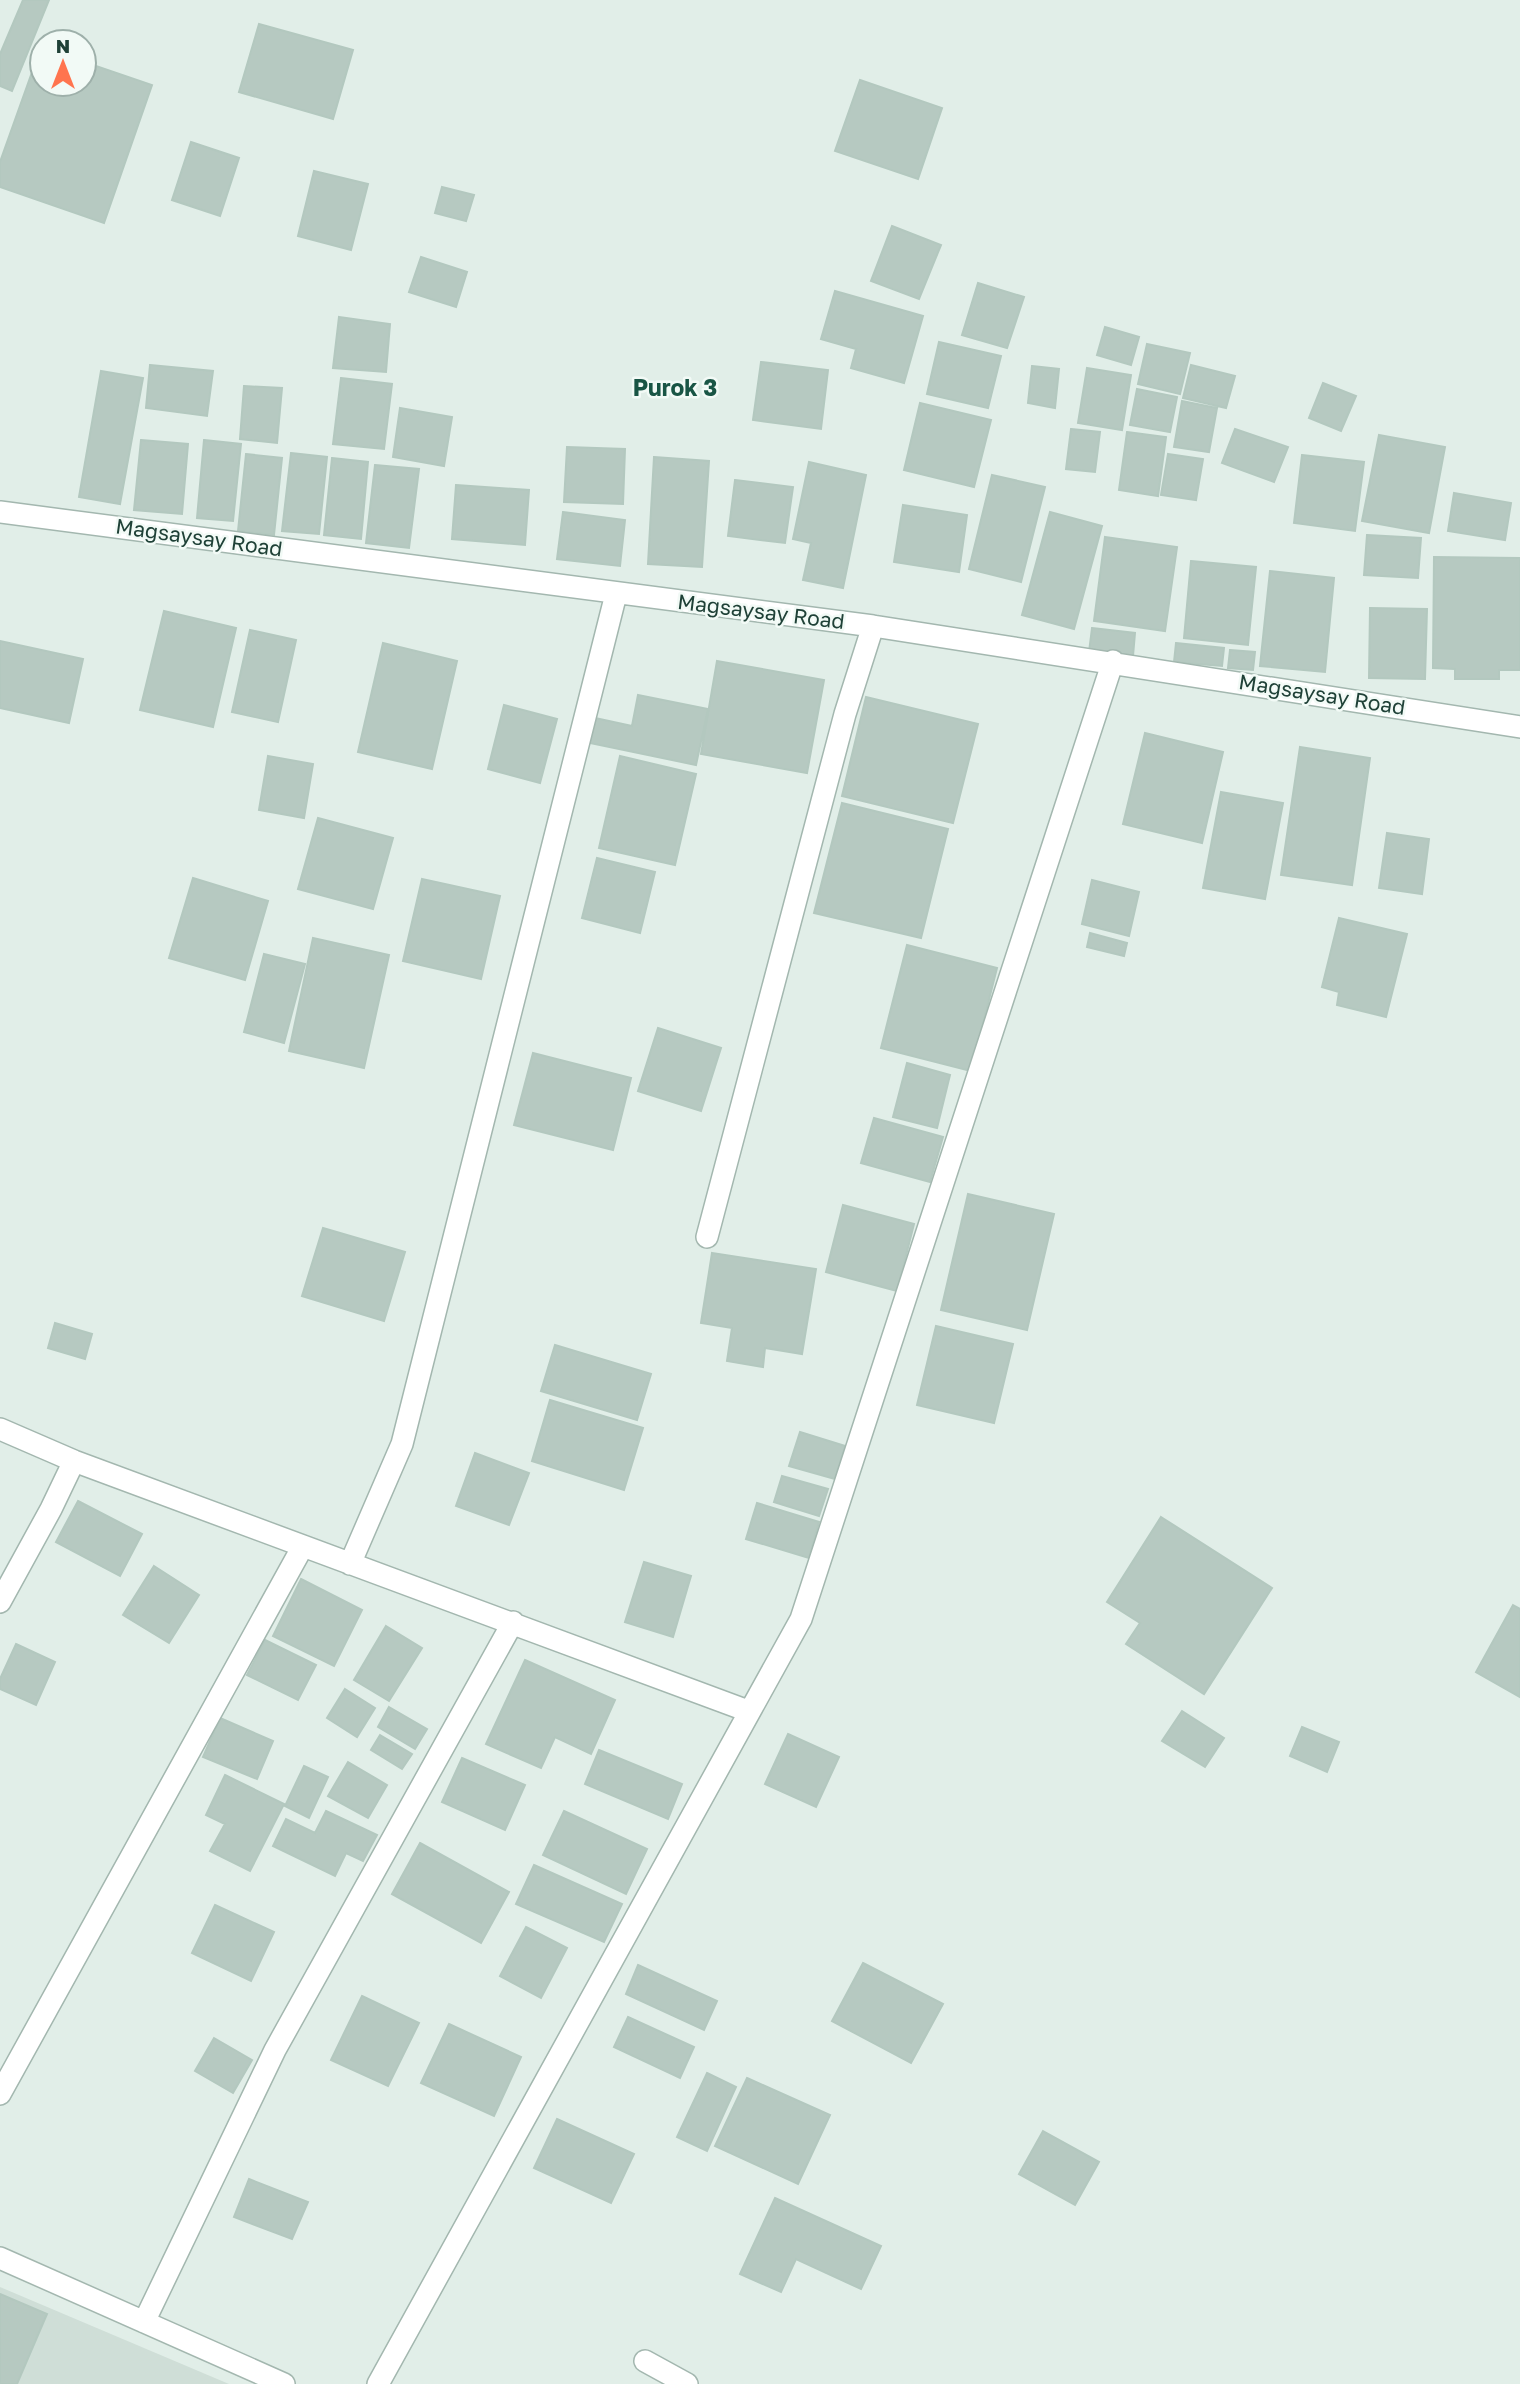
<svg xmlns="http://www.w3.org/2000/svg" width="1520" height="2384" font-family="'Golos Text',sans-serif">
  <style>
    .built { fill: #cfded7 }
    .building { fill: #b6c9c1; stroke: #b3c8bf; stroke-width: 2 }
    .lines { fill: none; stroke-linecap: round; stroke-linejoin: round }
    .minor-casing { stroke: #a3b7af; stroke-width: 24 }
    .minor { stroke: #fff; stroke-width: 21 }
    .labels { text-anchor: middle; stroke-width: 5; stroke-linejoin: round; paint-order: stroke }
    .street-label { font-size: 21px; fill: #1f4137; stroke: #f2faf6 }
    .neighbourhood-label { font-size: 23px; font-weight: bold; fill: #195545; stroke: #f2faf6 }
  </style>
  <rect width="100%" height="100%" fill="#e1eee8"/>
  <!-- built -->
  <path class="built" d="M0,2287L229,2384H0Z"/>
  <!-- building -->
  <path class="building" d="M23,0H49L12,91L0,86V54Z
    M259,24L353,50L333,119L239,92Z
    M41,47L42,84H84V62L152,85L104,223L0,187V162Z
    M860,80L942,108L918,179L835,151Z
    M191,142L239,158L220,216L172,200Z
    M314,171L368,184L351,250L298,236Z
    M442,187L474,195L466,221L435,213Z
    M892,226L941,245L919,299L871,281Z
    M421,257L467,272L456,307L409,292Z
    M978,283L1024,297L1007,348L962,335Z
    M835,291L923,316L904,383L851,368L856,349L821,339Z
    M339,317L390,324L386,372L333,368Z
    M1105,327L1139,337L1131,365L1097,355Z
    M939,342L1001,356L988,408L927,394Z
    M1147,344L1190,353L1180,394L1138,384Z
    M761,362L828,370L821,429L753,420Z
    M150,365L213,371L207,416L146,408Z
    M1191,365L1235,376L1226,408L1183,398Z
    M1032,366L1059,369L1055,408L1028,403Z
    M1087,368L1131,375L1122,430L1078,423Z
    M101,371L143,378L120,504L79,497Z
    M341,378L392,384L384,449L333,444Z
    M1323,383L1356,396L1341,431L1309,418Z
    M244,386L282,388L277,443L240,439Z
    M1137,389L1177,397L1170,432L1130,425Z
    M1182,401L1217,408L1209,452L1174,447Z
    M920,403L991,420L974,487L904,470Z
    M400,408L452,417L444,466L393,457Z
    M1071,429L1100,432L1095,472L1066,469Z
    M1235,429L1288,447L1274,482L1222,463Z
    M1127,432L1166,437L1158,496L1119,490Z
    M1379,435L1445,447L1429,533L1362,521Z
    M141,440L188,444L182,514L134,510Z
    M204,440L241,444L233,521L197,518Z
    M567,447L625,449L623,504L564,502Z
    M291,453L327,457L319,534L282,531Z
    M246,454L282,458L274,535L238,531Z
    M1168,454L1203,459L1196,500L1161,495Z
    M1302,455L1364,462L1355,531L1294,523Z
    M654,457L709,461L702,567L648,564Z
    M332,458L368,462L361,539L324,535Z
    M809,462L866,475L843,588L803,580L811,543L793,539Z
    M375,465L419,469L409,548L366,543Z
    M992,475L1045,487L1021,582L969,569Z
    M735,480L793,487L785,543L728,536Z
    M456,485L529,490L525,545L452,539Z
    M1454,493L1511,503L1505,540L1448,531Z
    M903,505L967,515L959,572L894,562Z
    M563,512L625,520L620,566L557,559Z
    M1050,512L1102,526L1074,629L1022,615Z
    M1367,535L1421,538L1418,578L1364,575Z
    M1105,537L1177,547L1165,631L1094,621Z
    M1434,557L1520,558V670H1499V679H1455V669L1433,668Z
    M1191,561L1256,567L1248,645L1184,638Z
    M1270,571L1334,578L1325,672L1260,666Z
    M1370,608L1427,609L1425,679L1369,678Z
    M164,611L236,628L213,727L140,710Z
    M1092,628L1135,633L1133,656L1089,652Z
    M250,630L296,640L278,722L232,712Z
    M0,641L83,659L69,723L0,708Z
    M383,643L457,661L432,769L358,752Z
    M1176,643L1224,648L1222,666L1174,662Z
    M1230,650L1255,652L1253,670L1228,668Z
    M717,661L824,680L807,773L701,754Z
    M638,695L708,709L696,765L590,743L595,718L632,726Z
    M866,697L978,724L953,823L842,796Z
    M504,705L557,719L540,783L488,769Z
    M1145,733L1223,752L1202,843L1123,824Z
    M1300,747L1370,758L1352,885L1281,875Z
    M268,756L313,764L304,818L259,810Z
    M620,756L696,774L675,865L599,848Z
    M1221,792L1283,803L1265,899L1203,888Z
    M842,803L948,829L921,938L814,913Z
    M318,818L393,838L373,909L298,889Z
    M1387,833L1429,839L1422,894L1379,888Z
    M597,858L655,872L640,933L582,918Z
    M193,878L268,901L245,980L169,958Z
    M422,879L500,896L481,979L403,961Z
    M1092,880L1139,892L1129,936L1082,924Z
    M1339,918L1407,934L1386,1017L1337,1005L1339,992L1322,987Z
    M1090,933L1127,943L1124,956L1087,947Z
    M313,938L389,955L364,1068L289,1051Z
    M907,945L997,968L971,1071L881,1048Z
    M264,954L305,964L284,1043L244,1032Z
    M658,1028L721,1048L701,1111L638,1091Z
    M533,1053L631,1078L613,1150L514,1125Z
    M907,1063L950,1075L937,1128L893,1117Z
    M874,1118L943,1137L930,1182L861,1163Z
    M968,1194L1054,1214L1027,1330L941,1310Z
    M843,1205L914,1224L897,1291L826,1272Z
    M323,1228L405,1252L384,1321L302,1296Z
    M712,1253L816,1269L802,1354L765,1348L763,1367L727,1361L732,1328L701,1323Z
    M55,1323L92,1334L85,1359L48,1348Z
    M936,1326L1013,1344L994,1423L917,1405Z
    M555,1345L651,1374L637,1420L541,1391Z
    M550,1400L643,1428L624,1490L532,1461Z
    M800,1432L845,1446L835,1479L789,1466Z
    M475,1453L529,1473L509,1525L456,1506Z
    M782,1476L828,1489L819,1516L774,1502Z
    M78,1501L142,1534L120,1576L56,1542Z
    M757,1503L819,1522L809,1558L746,1539Z
    M1161,1517L1272,1588L1204,1694L1126,1644L1140,1623L1107,1602Z
    M644,1562L691,1576L673,1637L625,1622Z
    M154,1566L199,1595L169,1643L123,1615Z
    M301,1579L362,1610L334,1666L273,1636Z
    M1513,1605L1520,1609V1697L1476,1672Z
    M386,1626L422,1648L389,1701L354,1680Z
    M265,1640L316,1665L298,1700L247,1675Z
    M16,1644L55,1662L36,1705L0,1689V1679Z
    M525,1660L615,1700L591,1754L555,1737L541,1768L486,1744Z
    M345,1689L375,1708L357,1737L327,1718Z
    M389,1707L427,1729L415,1749L378,1727Z
    M1182,1711L1224,1738L1205,1767L1162,1741Z
    M220,1718L273,1741L257,1779L203,1757Z
    M1302,1727L1339,1742L1327,1772L1290,1756Z
    M788,1734L839,1757L816,1807L765,1784Z
    M380,1735L412,1754L402,1769L371,1750Z
    M599,1750L682,1784L668,1819L585,1784Z
    M462,1758L525,1785L505,1830L442,1802Z
    M348,1762L387,1785L368,1818L328,1796Z
    M304,1766L328,1777L309,1818L285,1806Z
    M225,1775L284,1804L250,1871L210,1851L225,1824L206,1815Z
    M326,1811L377,1835L363,1861L346,1853L335,1876L273,1846L286,1819L315,1833Z
    M564,1811L647,1849L626,1894L543,1855Z
    M420,1843L509,1892L481,1943L392,1894Z
    M534,1865L622,1904L604,1942L516,1904Z
    M215,1905L274,1932L251,1981L192,1953Z
    M526,1927L567,1948L541,1998L500,1976Z
    M863,1963L943,2004L911,2063L832,2021Z
    M638,1965L717,2001L704,2030L626,1994Z
    M362,1996L419,2023L388,2086L331,2060Z
    M628,2017L694,2047L680,2078L614,2047Z
    M449,2024L521,2057L494,2116L421,2083Z
    M214,2038L252,2060L233,2093L195,2071Z
    M707,2073L736,2087L707,2151L677,2137Z
    M747,2078L830,2115L798,2184L715,2146Z
    M557,2119L634,2154L611,2203L534,2168Z
    M1043,2131L1099,2162L1075,2205L1019,2174Z
    M249,2179L308,2202L292,2239L234,2217Z
    M775,2198L881,2246L861,2289L796,2259L781,2292L740,2274Z
    M0,2294L47,2314L17,2384H0Z"/>
  <g class="lines">
    <!-- minor casing -->
    <g class="minor-casing">
      <path id="minor" d="M0,512L873,626L1520,727
        M707,1237L845,714L873,626
        M0,1429L74,1461L748,1711
        M350,1564L402,1444L616,594
        M0,1602L51,1509L74,1461
        M0,2094L303,1546
        M0,2258L284,2384
        M144,2322L275,2050L513,1622
        M645,2361L687,2384
        M378,2384L801,1619L1113,661"/>
    </g>
    <!-- minor -->
    <use href="#minor" class="minor"/>
  </g>
  <g class="labels">
    <!-- street labels -->
    <g class="street-label">
      <text transform="translate(199 538) rotate(8)" y="7">Magsaysay Road</text>
      <text transform="translate(761 612) rotate(7)" y="7">Magsaysay Road</text>
      <text transform="translate(1322 695) rotate(9)" y="7">Magsaysay Road</text>
    </g>
    <!-- neighbourhood labels -->
    <g class="neighbourhood-label">
      <text x="675" y="396">Purok 3</text>
    </g>
  </g>
  <!-- north arrow -->
  <g transform="translate(63 63)"><circle r="33" fill="#f2faf6" stroke="#9eb0aa" stroke-width="2"/>
  <path d="M0-5L12 26L0 18L-12 26Z" fill="#ff744e"/>
  <text y="-10" font-size="19" font-weight="bold" text-anchor="middle" fill="#1f4137">N</text>
  </g>
</svg>
